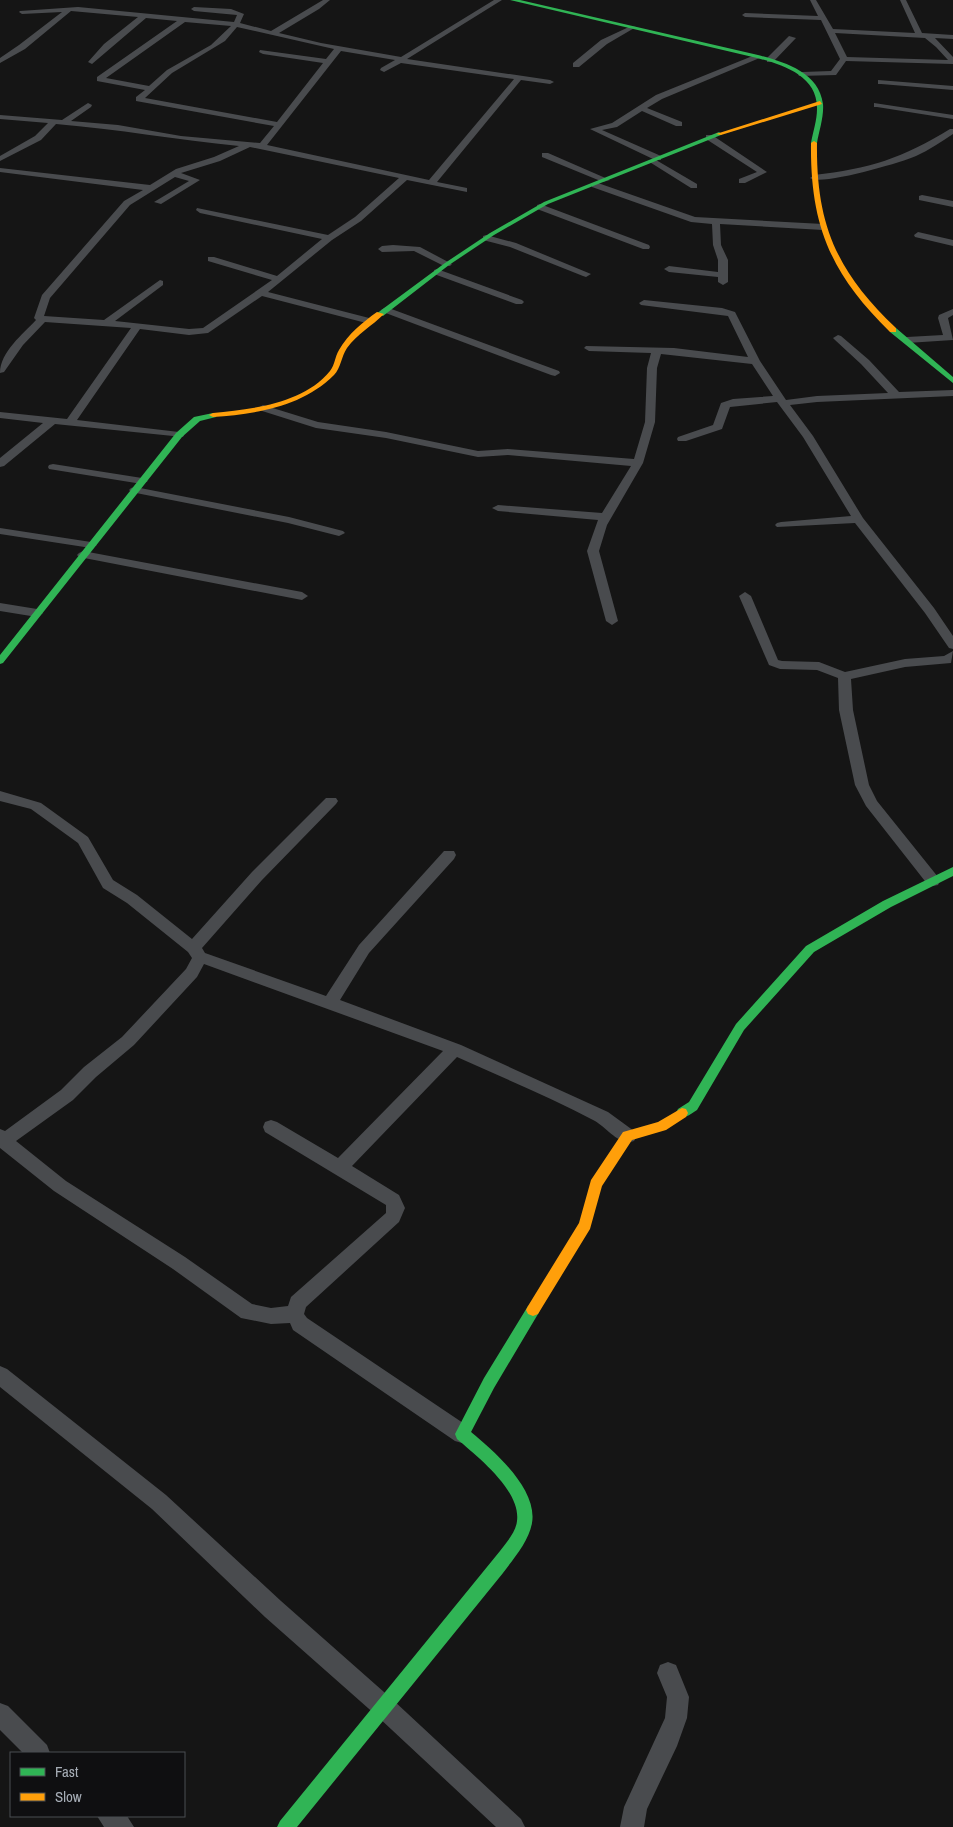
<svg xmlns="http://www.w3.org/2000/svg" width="953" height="1827" font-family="'Archivo Narrow',sans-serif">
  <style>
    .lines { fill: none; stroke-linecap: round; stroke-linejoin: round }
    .street { fill: #494b4e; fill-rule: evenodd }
    .fast { fill: #30b455; fill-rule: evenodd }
    .slow { fill: #ff9f0a; fill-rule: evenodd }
  </style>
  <rect width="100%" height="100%" fill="#151515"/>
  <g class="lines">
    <!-- street -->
    <path class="street" d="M323,0H330L319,9L279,33L321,43L401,57L494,0H502L407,59L550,80L554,82L550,84L521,80L437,182L467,188V192L407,180L361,221L332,240L268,292L373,319V323L370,324L262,296L208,333L189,335L140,329L77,420L179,432L184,435L183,437L55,424L4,466L0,467V458L43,423L0,418V412L67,419L131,328L45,322L23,345L4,372L0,373C0,352 23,334 36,320L34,318L42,295L124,201L143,190L0,172V168L150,185L176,169L214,157L239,146C178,140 117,129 56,124L41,140L0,161V156L35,136L48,123L0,119V115L62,120L88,103L92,105L91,107L71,121L118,125L181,136L260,143L274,126L136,101V97L145,90L97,81V77L177,21L146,18L92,64L88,62L104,44L138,17L71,11L25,49L0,63V58L19,45L62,12L22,14L19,12L20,11L78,7L234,22L237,15L194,11L191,9L194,7L231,9L244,14L240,23L271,31ZM185,22L231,26L211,45L167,70L149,86L106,78ZM237,27L334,49L326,59L260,50L259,52L263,54L323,63L277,122L145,98L172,73L225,41ZM341,51L395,60L381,68L380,70L384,72L401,63L514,79L429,180L267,145ZM250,147L399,178L355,217L328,235L197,208L196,210L200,213L322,239L277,276L214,257H208V261L272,280L203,328L189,329L115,321L163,285V281L160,280L104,320L44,316L50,298L130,205L175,177L189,181L154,202L161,204L200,180L181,173L220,161Z
      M810,0H816L833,29L915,33L900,0H906L922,33L953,35V39L935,38L953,57V64L846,61L836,75L799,76L798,74L802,72L831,71L840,59L821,20L745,17L742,15L745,13L818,16ZM835,33L925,38L936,47L948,60L847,57Z
      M631,26L636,27L607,44L579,67H573V63L601,40Z
      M789,36L796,38L773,62H767V58Z
      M755,55L762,57L662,99L647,108L682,122V126H676L642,111L617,127L602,130L661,156V160H656L697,184V188H691L648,161L653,159L590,129L612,123L656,95Z
      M878,80L953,86V90L881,84H878Z
      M874,103L953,115V119L877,107H874Z
      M950,129H953V134C941,142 929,150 916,156C900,163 821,186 810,178L814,175C869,169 903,158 950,129Z
      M706,135H712L767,172L745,183H739V179L757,172L706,139Z
      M542,153H548L610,180L603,182L542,157Z
      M592,183H598L695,217L823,224L827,227L823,230L720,224L721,245L728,260V282L723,285L718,282V277L669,272L664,269L669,266L718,272V260L713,245L712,224L691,222L592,187Z
      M922,195L953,201V207L919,200V196Z
      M540,204L649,245L650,247L649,249H643L537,209V205Z
      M918,232L953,240V246L915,237L914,235Z
      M486,235L516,243L591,274L586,277L583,276L510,247L483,240V236Z
      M393,245L420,247L452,264L450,266H444L414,251L382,252L378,249L382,246Z
      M437,269L522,300L524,302L522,304H516L434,274V270Z
      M644,300L722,308L735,312L760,361L786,400L817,396L888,393L861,364L835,340L833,338L838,335L841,336L869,360L899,392L953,390V396L817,402L790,405L813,436L863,518L934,608L953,636V649L949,648L925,613L855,523L777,527L775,525L777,523L781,522L851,516L803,437L777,402L730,407L722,429L686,441H678L677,439L678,437L713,425L721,403L733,399L773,396L752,364L661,354L657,368L655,422L643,463L607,525L599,551L618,621L612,625L606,621L587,551L598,520L498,511L492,508L498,505L602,513L631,466L508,455L478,457L386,438L316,428L259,410L258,408L263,405L318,422L386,432L478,451L508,449L634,459L645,422L647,368L651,353L589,351L584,348L586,346L674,348L748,357L728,316L641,305L639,303Z
      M386,307L559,371L560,373L555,376L551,375L383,312L381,310Z
      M953,309V315L948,318L953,340L907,343L902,340L907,337L943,335L938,318L939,315Z
      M53,464L142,478L148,481L142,484L49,469L48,467L49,465Z
      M135,487L289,517L343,531L345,533L339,536L288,523L131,492L129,490L131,488Z
      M0,528L91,542L97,545L91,548L0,534Z
      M83,551L302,592L308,596L302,600L79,557L77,555L79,553Z
      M745,592L751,596L778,660L782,661L819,662L845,672L905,659L944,656L953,651L951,663L905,667L851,679L853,710L869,785L877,801L938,877L940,881L938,885L933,886L928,885L866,806L855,785L839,710L838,678L817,670L780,669L769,665L739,596Z
      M0,603L37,609L43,613L37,617L0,611Z
      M0,791L41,803L88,837L113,880L137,895L192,939L252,872L326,798H336L338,801L336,804L262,880L202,948L205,953L326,996L359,945L444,851H454L456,855L454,859L369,953L340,1000L461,1045L608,1112L634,1131L637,1136L634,1141C619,1146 607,1128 595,1121C550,1097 503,1078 457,1057L352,1166L399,1195L405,1208L399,1222L306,1307L304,1314L307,1318L469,1427L472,1434L469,1441L462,1443L455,1441L293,1330L290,1323L271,1324L241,1318L173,1269L54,1191L0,1148V1129L5,1131L61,1090L84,1067L122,1037L186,969L192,958L188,952L127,903L103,888L78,843L31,809L0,801ZM204,964L443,1051L338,1158L277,1122L271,1120L265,1122L263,1127L265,1132L386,1205V1213L291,1297L288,1306L271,1308L252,1304L185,1257L66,1181L16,1141L73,1100L96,1077L134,1045L197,977Z
      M0,1366L7,1369L166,1495L281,1601L393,1700L521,1819L525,1827H496L377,1716L265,1617L152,1509L0,1387Z
      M668,1662L676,1665L689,1697L687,1718L677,1746L647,1809L644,1827H620L624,1807L665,1718L667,1697L657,1673L660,1665Z
      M0,1703L8,1706L47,1745L50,1753H23L0,1730Z
      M97,1816H127L134,1827H104Z"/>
    <!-- fast -->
    <path class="fast" d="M510,0H520L758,55C784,62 819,72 823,104C824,117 819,131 817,143L814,145L811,143C813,132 817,120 817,109C818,76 783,65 757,58Z
      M719,132L722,134L721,135L548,204L494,235L449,265L383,316L376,314L445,263L490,233L544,202Z
      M890,328H896L953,377V383L890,332Z
      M213,413L217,415L216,417L200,421L182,437L3,663L0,664V655L176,433L194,417Z
      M953,867V876L891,907L814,952L744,1030L697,1110C691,1114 685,1119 678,1117L676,1113L678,1109L689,1102L736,1024L806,946L883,901Z
      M533,1304L538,1306L540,1310L538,1314L494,1388L471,1432C494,1451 538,1489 532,1523C529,1541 514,1558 503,1573L297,1827H277L280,1821L500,1551C506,1543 516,1532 517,1521C521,1491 478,1457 457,1439L455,1434L484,1378L528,1306Z"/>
    <!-- slow -->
    <path class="slow" d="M820,101L822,104L721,135L716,134Z
      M814,141L817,143C816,225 837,272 896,328V332H890C831,274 810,226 811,143Z
      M377,312L384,314C372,326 357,334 347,348C341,357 341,368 334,375C302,407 256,414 213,417L209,415L213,413C252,409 303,404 330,371C335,365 335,356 339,350C348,334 363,322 377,312Z
      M682,1108L686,1109L688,1113L686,1117L666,1130L632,1140L602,1186L590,1229L538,1314L533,1316L528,1314L526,1310L528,1306L579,1223L591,1180L623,1132L658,1122Z"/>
  </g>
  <!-- legend -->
  <rect x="10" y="1752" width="175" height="65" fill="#0f0f11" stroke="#4b4e53"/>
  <rect x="20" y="1768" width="25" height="8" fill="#30b455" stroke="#4b4e53"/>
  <text x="55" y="1777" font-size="15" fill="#a6adb6">Fast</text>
  <rect x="20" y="1793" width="25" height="8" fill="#ff9f0a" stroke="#4b4e53"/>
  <text x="55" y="1802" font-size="15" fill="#a6adb6">Slow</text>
</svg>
